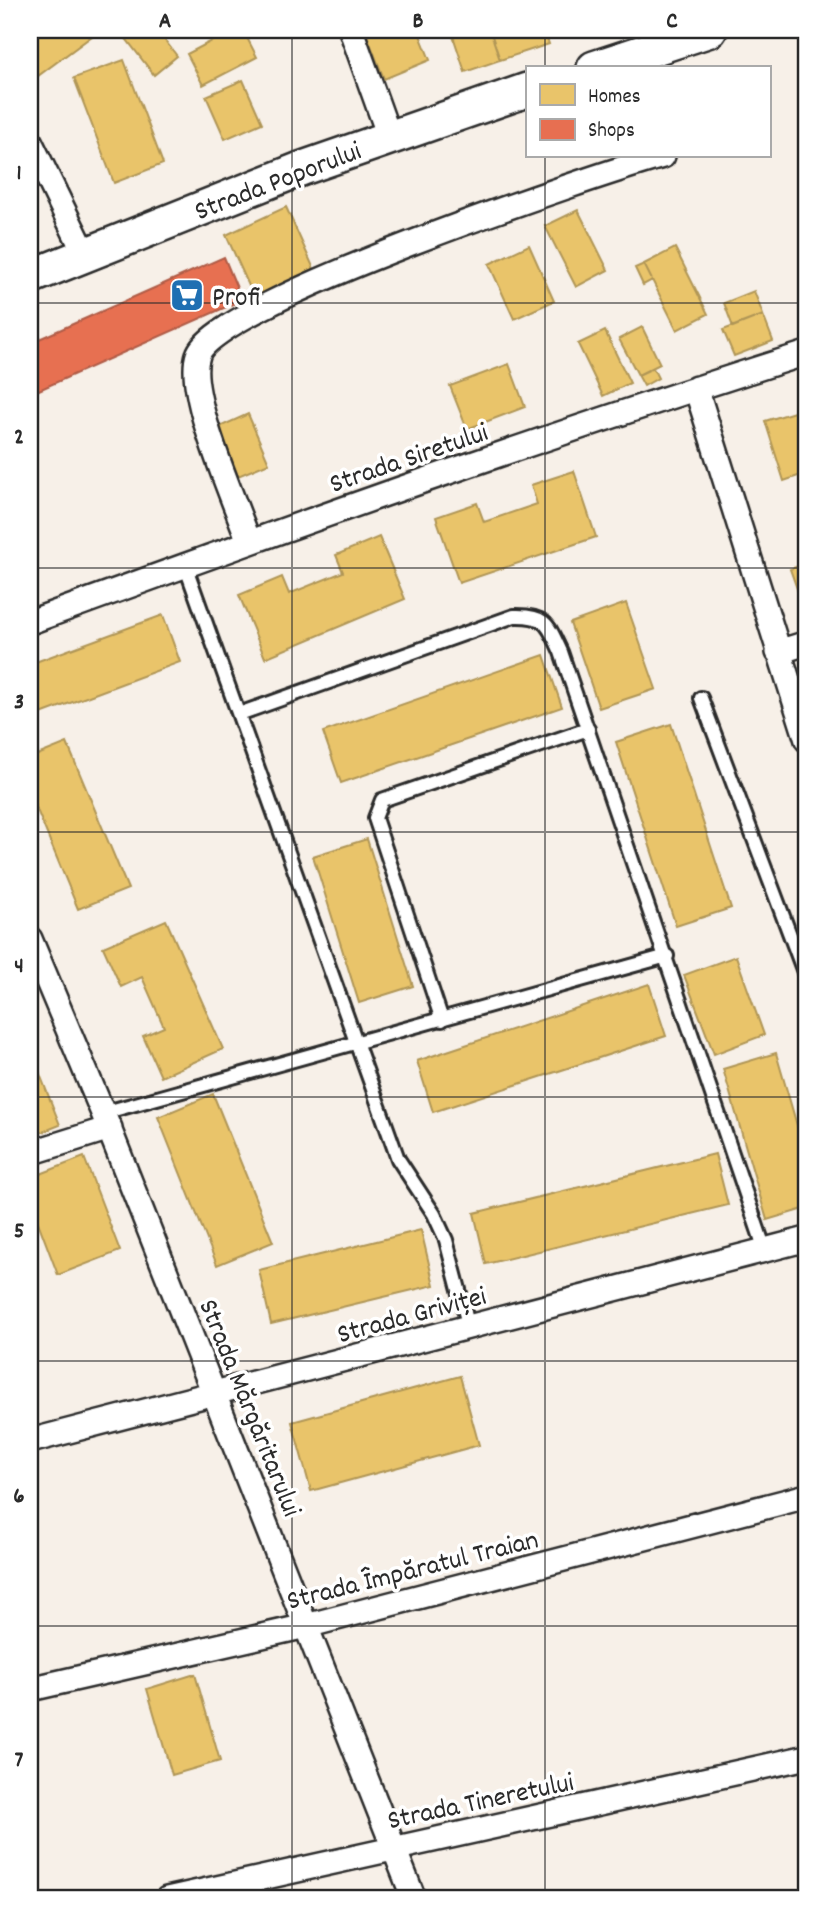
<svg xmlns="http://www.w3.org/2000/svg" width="837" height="1929" font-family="Dekko,sans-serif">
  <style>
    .homes { fill: #e9c46a; stroke: #b09657; stroke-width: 2 }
    .shops { fill: #e76f51; stroke: #af5b46; stroke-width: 2 }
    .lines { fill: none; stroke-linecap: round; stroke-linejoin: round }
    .lane-casing { stroke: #2b2b2b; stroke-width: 18 }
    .street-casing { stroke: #2b2b2b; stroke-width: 28 }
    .secondary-casing { stroke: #2b2b2b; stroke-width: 38 }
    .lane { stroke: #fff; stroke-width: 12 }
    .street { stroke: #fff; stroke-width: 23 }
    .secondary { stroke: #fff; stroke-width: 33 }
    .grid { fill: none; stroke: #2b2b2b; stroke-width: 2; stroke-opacity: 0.55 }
    .labels { text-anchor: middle; stroke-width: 7; stroke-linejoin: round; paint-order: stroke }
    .street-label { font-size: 28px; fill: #2b2b2b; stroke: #fff }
    .poi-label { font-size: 28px; fill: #2b2b2b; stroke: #fff; text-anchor: start }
    .neatline { fill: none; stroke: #2b2b2b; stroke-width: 2.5 }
    .grid-label { font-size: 23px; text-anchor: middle; font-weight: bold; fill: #2b2b2b }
  </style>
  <rect width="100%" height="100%" fill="#f7f0e8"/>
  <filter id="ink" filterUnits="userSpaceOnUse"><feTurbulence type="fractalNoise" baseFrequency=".0143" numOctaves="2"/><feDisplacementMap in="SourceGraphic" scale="14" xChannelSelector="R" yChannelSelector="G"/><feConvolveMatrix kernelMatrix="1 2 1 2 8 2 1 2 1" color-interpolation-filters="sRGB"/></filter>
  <g filter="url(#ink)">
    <!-- homes -->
    <path class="homes" d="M30,30H100L38,76L30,65Z
      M123,30H157L177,56L154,75L121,32Z
      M233,30H243L257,57L203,85L187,54Z
      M365,30H418L430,60L384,79Z
      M462,30H490L500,60L465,72L452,33Z
      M490,30H544L549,44L500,60Z
      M124,60L163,164L114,183L74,78Z
      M243,80L262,123L225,139L206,96Z
      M286,207L314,269L254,297L226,235Z
      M578,210L608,270L576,287L545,226Z
      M529,245L554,301L514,319L489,264Z
      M675,248L708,314L677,330L644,264Z
      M644,264L652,280L643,285L635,268Z
      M754,291L763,315L733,327L724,303Z
      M763,315L773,341L734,356L723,330Z
      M642,327L660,364L638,375L619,339Z
      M605,331L630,383L603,396L578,344Z
      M509,364L525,407L467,429L450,386Z
      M653,368L658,378L644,386L638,375Z
      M807,408V473L784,481L765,421Z
      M248,414L269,463L238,476L217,428Z
      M574,471L596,537L459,583L436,517L477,503L484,522L537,504L531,485Z
      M379,537L405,599L265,658L239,595L282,577L289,594L343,572L336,555Z
      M807,563V613L806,614L790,569Z
      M626,603L656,689L599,708L570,623Z
      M163,615L180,662L30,718V664Z
      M544,655L562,707L341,783L323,732Z
      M671,724L731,908L676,926L616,742Z
      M67,743L128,889L78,909L30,793V758Z
      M367,839L413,986L359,1003L313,856Z
      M166,920L223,1049L161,1077L143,1036L164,1027L142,977L121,987L103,947Z
      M736,956L764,1035L714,1054L684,975Z
      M649,984L666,1036L433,1112L417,1061Z
      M30,1049L60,1125L30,1137Z
      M776,1053L807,1160V1208L767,1220L723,1069Z
      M213,1094L273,1242L217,1265L158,1117Z
      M715,1154L728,1205L486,1264L474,1213Z
      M84,1157L120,1251L58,1275L30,1201V1178Z
      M421,1230L434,1285L271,1324L259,1270Z
      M460,1376L479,1445L311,1491L292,1422Z
      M195,1674L220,1761L172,1775L147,1689Z"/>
    <!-- shops -->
    <path class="shops" d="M224,257L242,300L30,394V343Z"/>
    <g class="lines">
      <!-- lane casing -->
      <g class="lane-casing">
        <path id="lane" d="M185,565L398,1159L434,1214L446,1240L469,1328
          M701,698L807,980
          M239,714L514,616C546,615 548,624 561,652L765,1250
          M442,1020L375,818L382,800L588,729
          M103,1113L667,956"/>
      </g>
      <!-- street casing -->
      <g class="street-casing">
        <path id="street" d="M351,30L389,136
          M30,141L85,254
          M696,388L807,740
          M249,542C235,501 185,392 198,355C214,303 595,175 663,156
          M30,622C287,528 546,435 807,353
          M778,652L807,643
          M30,939L103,1113L414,1899
          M30,1153L110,1128
          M30,1441L807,1239
          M30,1689L306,1626L807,1496
          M167,1899L807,1757"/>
      </g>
      <!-- secondary casing -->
      <g class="secondary-casing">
        <path id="secondary" d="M594,68L710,30
          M30,277L303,168L527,90"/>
      </g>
      <!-- lane -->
      <use href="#lane" class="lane"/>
      <!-- street -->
      <use href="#street" class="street"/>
      <!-- secondary -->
      <use href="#secondary" class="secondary"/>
    </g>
  </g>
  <!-- grid -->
  <path class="grid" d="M292,30V1899M545,30V68M545,156V1899M30,303H807M30,568H807M30,832H807M30,1097H807M30,1361H807M30,1626H807"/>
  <!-- icons -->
  <defs>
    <g id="supermarket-square" transform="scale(1.75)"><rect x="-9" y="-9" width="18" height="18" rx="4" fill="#1f6fb2" stroke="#fff"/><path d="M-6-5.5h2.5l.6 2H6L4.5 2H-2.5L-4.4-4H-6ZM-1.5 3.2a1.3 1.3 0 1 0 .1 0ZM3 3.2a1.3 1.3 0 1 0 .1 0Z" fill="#fff"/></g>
  </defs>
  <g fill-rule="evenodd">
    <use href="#supermarket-square" x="187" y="295"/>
  </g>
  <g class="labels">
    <!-- street labels -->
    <g class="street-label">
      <text transform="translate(277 179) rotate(-21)" y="10">Strada Poporului</text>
      <text transform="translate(408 456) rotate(-19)" y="10">Strada Siretului</text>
      <text transform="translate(411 1313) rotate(-15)" y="10">Strada Griviței</text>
      <text transform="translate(252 1407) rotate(68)" y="10">Strada Mărgăritarului</text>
      <text transform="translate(412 1568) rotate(-14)" y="10">Strada Împăratul Traian</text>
      <text transform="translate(480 1799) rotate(-12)" y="10">Strada Tineretului</text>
    </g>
    <!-- poi labels -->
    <g class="poi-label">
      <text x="212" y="305">Profi</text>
    </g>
  </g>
  <!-- margin -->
  <rect width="837" height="1929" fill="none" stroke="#fff" stroke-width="77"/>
  <!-- legend -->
  <rect x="526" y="66" width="245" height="91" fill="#ffffff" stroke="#aaaaaa" stroke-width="2"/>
  <rect x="540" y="84" width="35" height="21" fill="#e9c46a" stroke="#aaaaaa" stroke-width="2"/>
  <text x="588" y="102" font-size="21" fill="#2b2b2b">Homes</text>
  <rect x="540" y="119" width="35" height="21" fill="#e76f51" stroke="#aaaaaa" stroke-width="2"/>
  <text x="588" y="136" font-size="21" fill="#2b2b2b">Shops</text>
  <rect x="38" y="38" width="760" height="1852" class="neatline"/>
  <g class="grid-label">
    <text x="165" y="27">A</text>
    <text x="418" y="27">B</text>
    <text x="672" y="27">C</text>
    <text x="19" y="179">1</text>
    <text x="19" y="443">2</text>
    <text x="19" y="708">3</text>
    <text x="19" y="972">4</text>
    <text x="19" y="1237">5</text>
    <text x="19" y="1502">6</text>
    <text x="19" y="1766">7</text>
  </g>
</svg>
